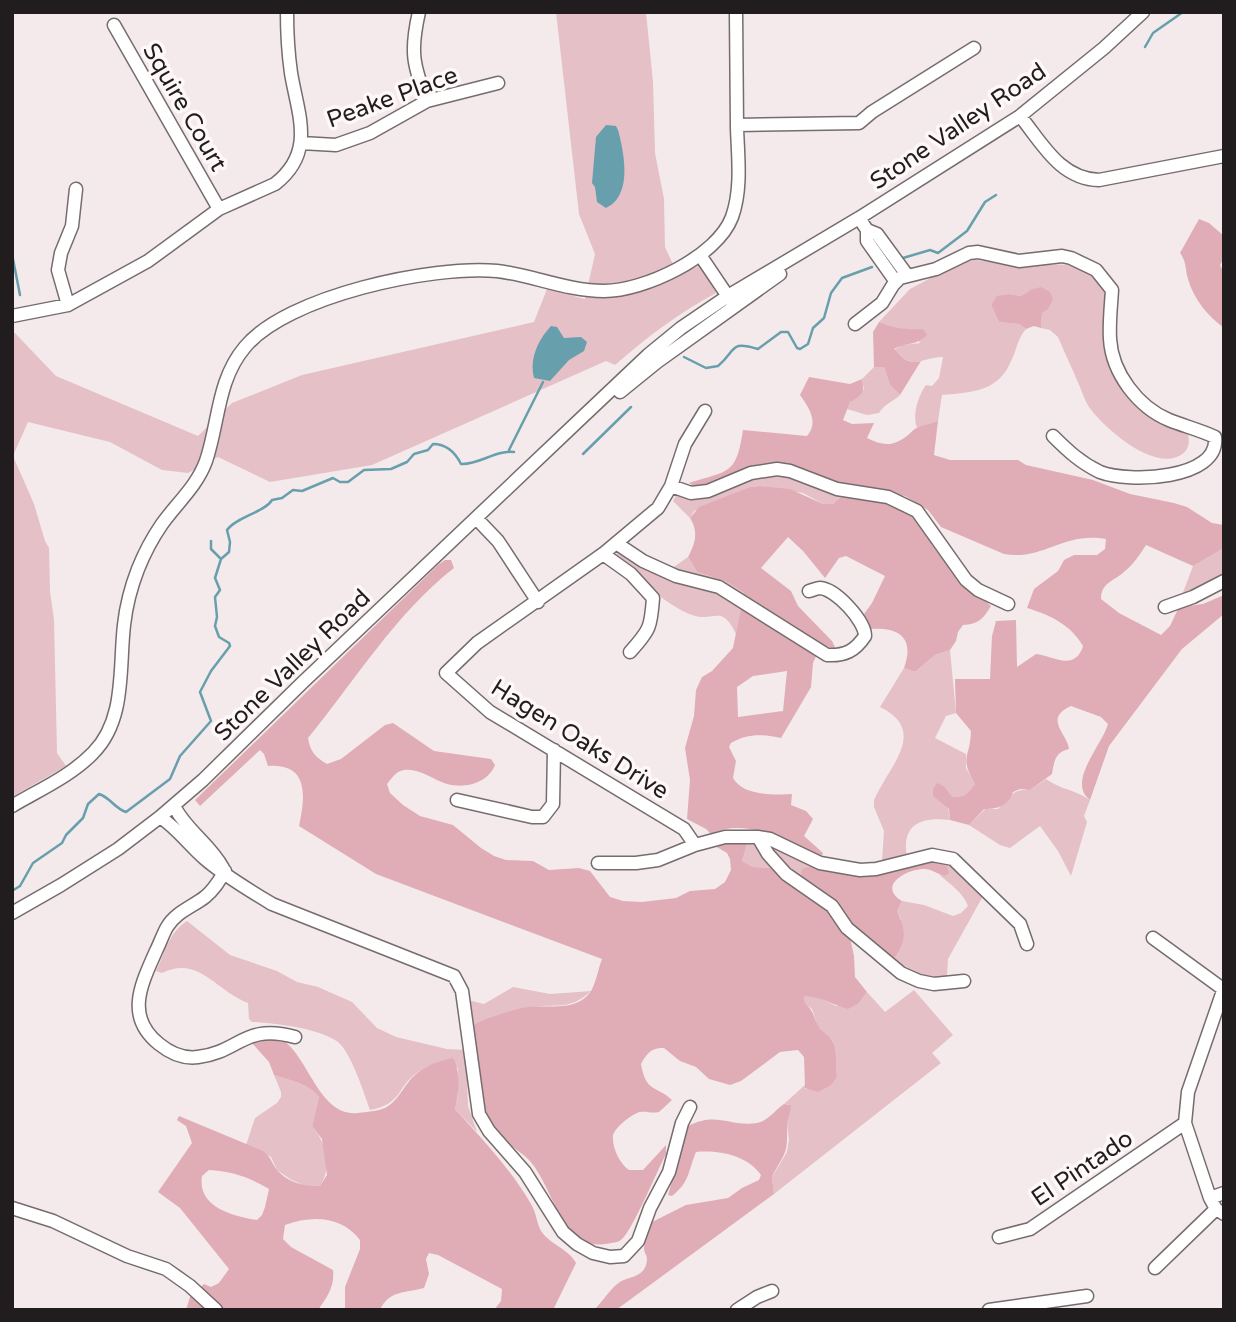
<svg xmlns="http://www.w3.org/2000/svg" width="1236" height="1322" font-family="'Varela Round',sans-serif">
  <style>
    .green { fill: #e5c0c7 }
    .forest { fill: #e0adb6; fill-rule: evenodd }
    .water { fill: #679fad }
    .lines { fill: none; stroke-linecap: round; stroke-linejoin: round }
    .stream { stroke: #679fad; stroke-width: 2.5 }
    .minor-casing { stroke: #756c6d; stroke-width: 15 }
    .minor { stroke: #fff; stroke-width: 12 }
    .labels { text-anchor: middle; stroke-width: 7; stroke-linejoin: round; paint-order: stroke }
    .street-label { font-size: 24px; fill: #211d1e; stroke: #fef8f9 }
  </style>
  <rect width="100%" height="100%" fill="#f4eaeb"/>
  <!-- green -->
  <path class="green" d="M556,12H646L653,82L655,153L664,199L665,247L678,275L698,266L702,268L716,293C680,312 646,338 615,365L606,361L372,465L270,482L218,457L188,473L162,470L110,442L28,422L13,456L34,504L45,541L49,548L50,591L54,620L57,753L66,766L12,797V330L56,376L198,436L232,403L302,375L534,322L547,289L585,299L595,254L579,214Z
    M977,260C992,262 1007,265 1022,266C1055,266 1082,256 1104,288L1119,382L1137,408L1188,433C1190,443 1189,451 1179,456C1152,470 1104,428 1089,407C1085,401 1083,394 1080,387C1073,370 1065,354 1058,337L1050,330L1041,328L1042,313L1030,290L1021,296L1009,294L997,297L991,305L999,322L1019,324L1026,329C1018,338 1017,348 1012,359C999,392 973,392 942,395L938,421L927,427L917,428C912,415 918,396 926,385L932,386L939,378L943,357C917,358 916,371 894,350L902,345L920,343L912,330L886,326L879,322L910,289L963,261Z
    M874,367H884L890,385L900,395C894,401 883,405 879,413L867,415L847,409L850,402L864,389L862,379Z
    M771,475L797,479L844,494L833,504H823L803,493L760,486L750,487L694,511L690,518L673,501L677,494C700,510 744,478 771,475Z
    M628,544L635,551L671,569L688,557L697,572L727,582L744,593L736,634C721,603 715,623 692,615C665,605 635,575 613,557Z
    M1224,548V578L1181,598L1193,566Z
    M950,650L956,713L946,716L935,738L966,754V768L975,784C969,792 964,799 952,798L945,787L950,820C921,817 901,824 907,857L882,861L884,831L874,807V800C889,766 929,731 880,707L904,668L915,672L935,655Z
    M1046,779C1059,789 1076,790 1090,800L1084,816L1087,822L1071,876L1058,851L1040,826L1010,848L1000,845L969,825L985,809H998C1008,798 1014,788 1030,790Z
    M744,841L771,844L817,867L800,879L772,868L753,867L742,861L747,845Z
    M939,862H949L983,896L948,959L947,976L930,978L888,958L901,919L897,911L902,901L924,905L953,916L961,913L968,906C963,892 949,884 939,874L945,876Z
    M187,921L230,955L277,971L297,982L318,987L352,1002L377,1028L396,1037L447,1049L466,1050L468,1106L477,1132L455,1109L458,1096V1068L444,1060C436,1063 426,1067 418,1072C396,1087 403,1104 370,1110C364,1093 353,1059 341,1045C327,1029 273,1023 252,1022L249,1019L248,1003C215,990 198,955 162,973L156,971C165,953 169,932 187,921Z
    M513,987L550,994L591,991C569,1011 559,1003 534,1007C511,1011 493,1018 473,1032L468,1000L484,1004Z
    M914,990L953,1035L932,1053L941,1063L774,1194L772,1177L787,1152L789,1139L787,1124L791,1105L784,1104L806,1084L805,1089L837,1077L836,1052L832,1040L823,1033L817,1024L812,1009L805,1003L804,996H816L836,1006L859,1003L867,992L885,1012Z
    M274,1075C291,1081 308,1083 319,1097L312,1126C326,1143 333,1166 320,1186L307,1187L290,1179L277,1170L271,1157L246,1145L255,1118L277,1103L281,1097V1092Z"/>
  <!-- forest -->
  <path class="forest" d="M1199,219L1209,223L1224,236V258L1220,265L1224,273V328C1208,316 1194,300 1188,279C1185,270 1187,262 1180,253Z
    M1041,287L1050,292L1053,299L1048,309L1042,313L1041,328L1034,326L1026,329L1019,324L999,322L991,305L997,296L1009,294L1021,296L1030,290Z
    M879,322C892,328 909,330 923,329L927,335C916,346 907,342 894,349C903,359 909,364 921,361L900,395L890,385L884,367H874L873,332Z
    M809,377L850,384L862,379C865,393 862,395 850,402L843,420L852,424L874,423L867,438C883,446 894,447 908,435C911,433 913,429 917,428C923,425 931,424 938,421L934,455L950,460H1018L1026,465L1093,480L1130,494L1174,503L1187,507L1212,523L1224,525V548L1193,566L1146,545C1140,554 1134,564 1125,571C1115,581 1101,582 1101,599L1119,613L1161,635L1170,626L1179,607L1203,604L1224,595V614L1182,649L1109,746L1090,800C1066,782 1103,744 1108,724L1101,717L1071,706C1043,719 1067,733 1069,749C1055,752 1054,762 1052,774L1030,790L1020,789L1013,792C1008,806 998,809 984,809L969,825L950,820L949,809L933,796V789L937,783L945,787L952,797C964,799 969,792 975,784C959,756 970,759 971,731L956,713L955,679H990L992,636L996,621L1016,620L1017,667L1036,654C1053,656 1075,672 1083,646C1070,624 1050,615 1027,608L1034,589L1058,571L1064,560L1074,555H1097L1105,549L1106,539C1064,531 1043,561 1004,554L941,527L928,510L905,496L834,483L796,467L706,485L695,487L689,483C730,470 736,475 743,430L807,436C819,422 809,408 800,395Z
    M760,486L790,489L823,504H833L844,494L883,501L917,516L932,545L952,571L991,606C983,619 979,624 963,625L958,632L956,641L950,650L935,655L915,672L904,668C915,638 899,627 871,629L864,614L872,603L885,576L846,556L839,558L825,578L803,551L788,537L761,568L791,591L798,606L832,641L836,649L821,645L813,663L811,687L781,738C764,734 747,733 731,743L729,747L736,761L733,778C743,796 774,795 792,794L791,805L806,811L813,819L804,836L823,853L821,858C788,843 747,816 711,834L706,829L687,819L690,780L685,748L694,716L696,690L702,677L712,671L733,648L744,593L727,582L697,572L688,557C695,544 699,532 690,518L699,507L750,487ZM787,671L783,711L738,717L737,687L753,676Z
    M445,560H451L454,568C395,614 355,681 308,738C310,751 315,757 327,764L341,759L385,725L393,723L434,751L491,759L495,765C488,783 465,789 447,784C433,780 420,768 404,770C396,771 392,778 387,784L390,793L403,805L420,816L453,825L481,848L494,856L506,860L533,861L549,870L579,868L590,871L610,897L623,901L642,902L676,898L690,891L715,889L725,882L731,870L730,859L727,853L715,846L744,841L747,845L742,861L753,867L772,868L800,879L802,869C821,861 843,877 862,876C884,875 907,864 927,857L947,867L949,873L945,876C937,874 932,869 924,869C906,869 877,886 902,901L897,911C906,930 907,942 894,958H888L876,944L855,926L844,930L851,942L854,956L855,977L867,992L859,1003L848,1009C833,1005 820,996 804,996L805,1003C814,1011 813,1017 819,1027C822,1032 827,1034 831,1039C838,1048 836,1066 837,1077L831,1085L818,1092L805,1088L804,1057L798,1050L780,1052L741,1081L730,1085L709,1079L696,1067L680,1061L664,1048C652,1047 646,1054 641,1064C646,1093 656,1085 672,1100L659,1112C651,1114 644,1110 637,1113C630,1116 614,1128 613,1136C612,1148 620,1164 629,1170H643L666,1145V1154C657,1171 632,1232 621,1240C617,1243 610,1243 605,1244C561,1251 553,1184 528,1159C515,1147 497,1138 490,1122C480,1100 476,1056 473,1032L475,1024C487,1018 509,1011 522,1008C544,1003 576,1014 591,991C596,983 598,969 602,959L376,874L299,826C305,798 310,763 268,766L264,754L260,750L200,806L195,800L439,564Z
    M280,1038C309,1055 318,1117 358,1113C366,1112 378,1111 385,1108C395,1103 401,1092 407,1084C417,1069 436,1061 453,1058C461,1072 459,1093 455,1109C481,1138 511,1169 531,1204C536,1212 537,1223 540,1229C548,1244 568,1248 576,1263L553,1310H494L501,1301L502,1289L438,1255L429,1253L426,1259L429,1274L424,1288C406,1293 389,1290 380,1310H345V1287L360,1249V1240C342,1216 312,1215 285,1225L283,1239L291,1247L333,1270C335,1286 327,1297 318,1310H186L190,1297L204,1284L211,1287L219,1283L229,1269L180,1208L158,1192L192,1143L186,1126L177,1120L179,1116L263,1151C271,1157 271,1162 277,1170C287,1182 305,1187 320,1186L327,1175L322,1139L312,1126L319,1097C308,1083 291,1081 274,1075L269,1062L251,1042ZM209,1170C231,1171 249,1177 269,1189L265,1207L262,1215L257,1220C233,1216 197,1207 202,1176Z
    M784,1104L791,1105C791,1113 787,1119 787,1127C788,1156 784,1153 772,1177L774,1194L616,1310H594C602,1302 608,1292 616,1285C626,1275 646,1280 647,1259C647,1256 644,1252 644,1249C644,1240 649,1230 652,1222L686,1205L728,1198L742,1188L759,1180L761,1175C747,1155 719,1150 696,1152C688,1171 690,1182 672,1196L668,1195L688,1126C717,1111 729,1127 757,1123C768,1121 775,1110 784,1104Z"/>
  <!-- water -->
  <path class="water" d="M606,125L616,126L618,130C624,152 633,196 606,208L597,202L595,187L592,183L596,137Z
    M551,326L557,327L564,338L581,337L587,342L584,351L569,360L550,381L534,378C529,359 538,340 551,326Z"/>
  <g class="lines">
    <!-- stream -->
    <path class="stream" d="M1145,47L1153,33L1183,12
      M12,254L20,295
      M903,258L930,250L938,253L967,231L985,202L996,195
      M684,357L706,368L718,366C737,350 729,340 758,349L781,332H788L797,348L800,349L808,344L813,328L824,318L831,293L842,278L872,267
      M509,450L543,382
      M583,454L631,407
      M211,541V549L220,558
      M12,891L20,886L33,863L62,843L66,835L83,818L88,804L99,794C111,798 114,808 126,812L170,779L180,756L211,721L200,692L211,671L230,646L229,643L219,637L215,626L217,617L215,597L220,590L215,578L221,559L229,552L230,542L227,530C236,517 265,512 272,500L282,498L293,490L302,491L333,478L340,482H348L364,470L391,469L407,462L414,454L428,450L433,444C447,444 455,452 461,464C479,465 495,450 514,452"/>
    <!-- minor casing -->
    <g class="minor-casing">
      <path id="minor" d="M419,12C410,51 413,65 427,101
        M114,25L219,209
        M1020,116C1042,143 1060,179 1099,180L1224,156
        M737,125L859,123L872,112L974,48
        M301,143L336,145L370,133L427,101L498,83
        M859,218L867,230V241L896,282
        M867,230L877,234L907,275
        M700,255L731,301
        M68,305L58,270L61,253L72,226L76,189
        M12,316L68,305L148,261L219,209L275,184C316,152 298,115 291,73C288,52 287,33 287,12
        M855,324L882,303L893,285L900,278L936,269L969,253L978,252L1019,261L1062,256L1071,258L1096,270L1112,290C1111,306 1109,323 1110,339C1112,373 1138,407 1169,420C1184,426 1200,430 1215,437C1220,480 1128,483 1100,472C1081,463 1068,451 1053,436
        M620,392L657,362L780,274
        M671,486L691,493L708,491L751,473L777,469L790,471L837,489L888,497L917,511L966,580L978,590L1008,604
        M476,518L498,541L538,602
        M616,543L643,561L676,576L719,587L827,655C845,656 855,651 865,636C865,621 836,589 820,588C817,588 813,590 809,591
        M603,554L631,574L653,598C651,627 650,630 630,652
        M1165,607L1193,597L1224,581
        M457,800L532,817H543L553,804L554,750
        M12,806C39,790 71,776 93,753C126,720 119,668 124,625C126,607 131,587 138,569C144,554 153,537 162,524C177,503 197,486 206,461C219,423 217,380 245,347C287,296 432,265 497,271C532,275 567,291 604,291C644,291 717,257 732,217C742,189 738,157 737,128C737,89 736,51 736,12
        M174,806C186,830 210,844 223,868
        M160,817C177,828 189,845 204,858C222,874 252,892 272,904L454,976L462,991L479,1114L489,1131L525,1172L563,1232L577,1244L593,1253L610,1257L624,1256L638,1241L650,1208L669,1172L682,1123L690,1107
        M758,837L770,839L820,863L860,870L876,869L932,855L953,859L1020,924L1027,944
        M695,845L684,829L490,712L446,673L477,643L603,554L658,508L671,486L685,444L705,411
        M598,863H636L658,860L695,845L725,837H758L768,854L786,874L832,906L847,928L901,973L919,981L934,984L964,981
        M225,871C219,881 214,890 205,897C192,907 176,912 167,927C163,934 160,943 156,951C142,983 124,1016 159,1044C170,1053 183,1059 198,1057C240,1052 244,1023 295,1037
        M12,913L61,885L118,849L160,817L203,780L301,684L574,425L648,355L681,328L728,296L859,218L1020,116L1104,48L1143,12
        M1153,938L1223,989
        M1224,988L1188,1092L1185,1123L1210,1198L1216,1209L1224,1214
        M1210,1198L1224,1193
        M12,1208L53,1221L127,1256L166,1269L190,1286L216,1310
        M999,1237L1030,1229L1185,1123
        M1155,1268L1216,1209
        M737,1310L757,1297L772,1291
        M989,1310L1087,1296"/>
    </g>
    <!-- minor -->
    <use href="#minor" class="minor"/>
  </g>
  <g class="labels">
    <!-- street labels -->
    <g class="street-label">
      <text transform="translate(392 97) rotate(-20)" y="8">Peake Place</text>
      <text transform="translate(185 107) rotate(60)" y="8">Squire Court</text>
      <text transform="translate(958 126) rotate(-34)" y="8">Stone Valley Road</text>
      <text transform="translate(292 665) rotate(-44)" y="8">Stone Valley Road</text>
      <text transform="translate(580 739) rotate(32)" y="8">Hagen Oaks Drive</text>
      <text transform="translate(1082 1168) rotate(-34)" y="8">El Pintado</text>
    </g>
  </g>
  <!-- border -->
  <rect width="1236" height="1322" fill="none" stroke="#211d1e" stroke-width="28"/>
</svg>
